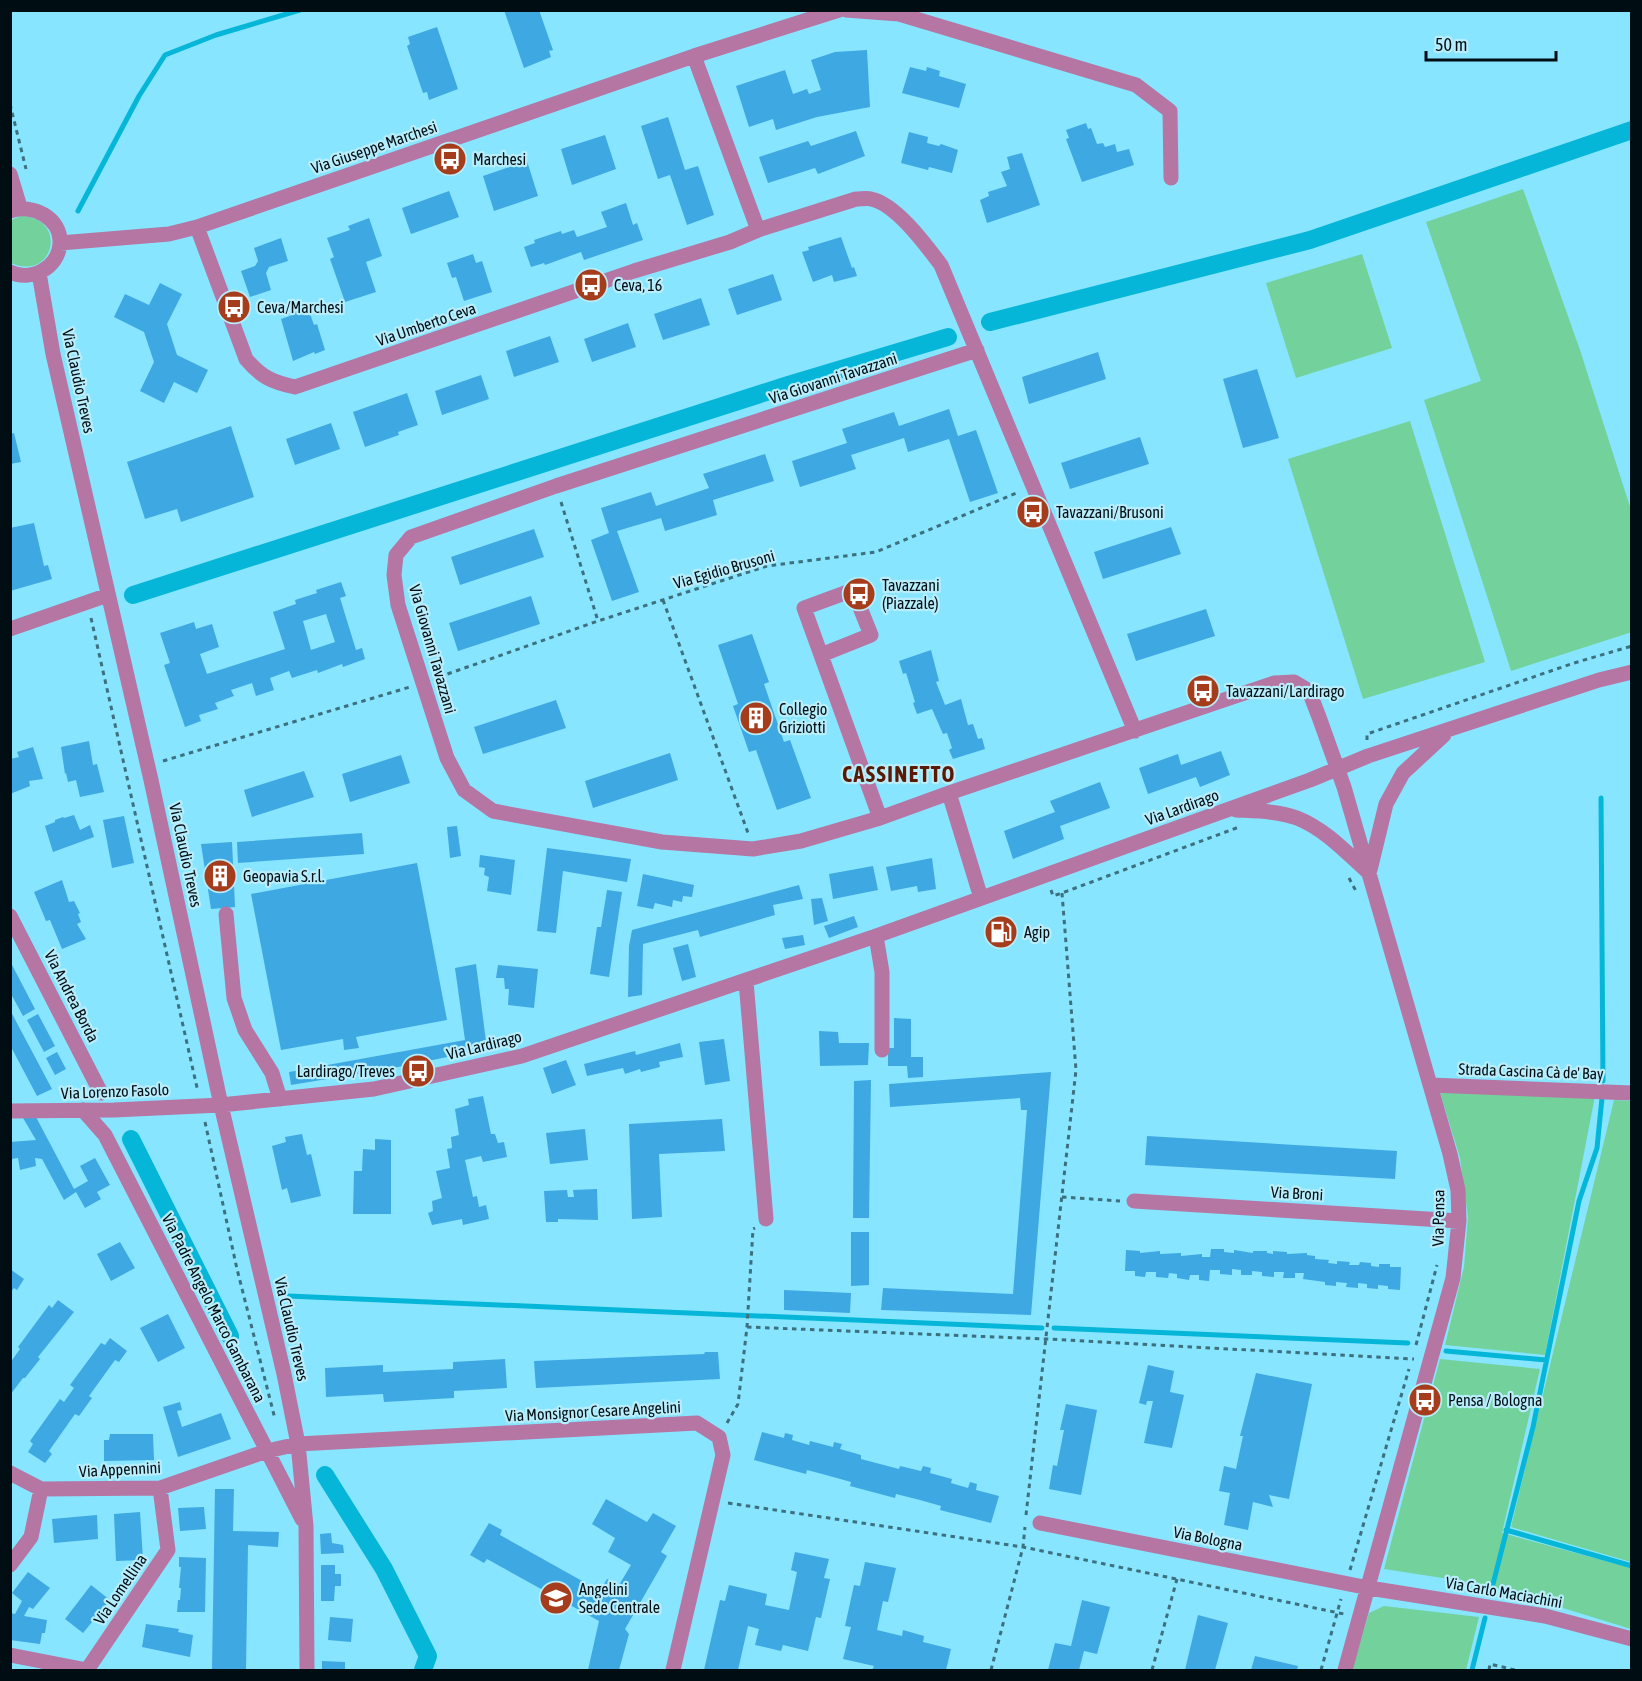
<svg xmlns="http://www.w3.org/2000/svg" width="1642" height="1681" font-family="'Asap Condensed',sans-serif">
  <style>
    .green { fill: #73d19c }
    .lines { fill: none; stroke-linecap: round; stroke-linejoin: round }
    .stream { stroke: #05b6d8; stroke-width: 5 }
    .canal { stroke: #05b6d8; stroke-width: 18 }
    .building { fill: #3ea8e2; fill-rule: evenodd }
    .path { stroke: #3d707e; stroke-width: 3; stroke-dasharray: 4.5 4.5; stroke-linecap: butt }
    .minor { stroke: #b576a4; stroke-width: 15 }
    .labels { text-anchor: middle; stroke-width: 4.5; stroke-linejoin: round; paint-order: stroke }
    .street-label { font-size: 16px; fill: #000e13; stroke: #b8edfc }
    .poi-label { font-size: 16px; fill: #000e13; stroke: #b8edfc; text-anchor: start }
    .district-label { font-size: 22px; font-weight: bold; letter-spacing: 1.5px; fill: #5a1904; stroke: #b8edfc }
  </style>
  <rect width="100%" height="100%" fill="#87e5ff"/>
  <!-- green -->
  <path class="green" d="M1523,189L1580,350L1631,510L1632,632L1511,671L1424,400L1481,381L1426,222Z
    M21,216C69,218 54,282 11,263V220Z
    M1362,254L1392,348L1296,378L1266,283Z
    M1410,421L1485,662L1363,699L1288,459Z
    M1439,1089L1595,1096L1545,1355L1445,1345L1464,1267L1468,1217L1460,1158Z
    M1614,1100L1631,1101V1562L1511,1527Z
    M1440,1359L1540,1369L1502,1533L1631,1568V1629L1488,1585L1384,1569Z
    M1384,1606L1479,1617L1466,1670H1352L1369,1613Z"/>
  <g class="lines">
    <!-- stream -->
    <path class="stream" d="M78,211L139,96L165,55L216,35L300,10
      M1601,798L1603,1081
      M288,1296L1042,1328
      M1054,1328L1408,1343
      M1446,1351L1546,1360
      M1506,1530L1632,1566
      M1492,1588L1533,1427L1579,1201L1597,1148L1602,1098
      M1472,1670L1485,1618"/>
    <!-- canal -->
    <path class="canal" d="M990,322L1310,240L1632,130
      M133,595L788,385L948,337
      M131,1139L230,1336
      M325,1475L384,1569L428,1656L423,1670"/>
  </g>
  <!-- building -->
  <path class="building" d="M504,10H539L553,50L549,51L551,57L524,68Z
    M437,27L458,89L429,100L427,92L423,93L407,46L410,44L408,37Z
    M867,50L870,107L817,117L776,130L773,119L749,127L736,86L785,70L793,94L807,89L809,94L821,90L811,60L835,52Z
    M910,67L926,71L927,67L940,71L939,76L966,84L959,108L902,93Z
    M668,117L685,170L698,166L714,215L687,225L670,175L658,179L641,126Z
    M1086,123L1088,129L1091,128L1097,144L1103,143L1105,147L1115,144L1117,152L1129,149L1134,165L1082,182L1066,139L1069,138L1066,130Z
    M856,131L865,156L818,174L815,168L768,183L759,157L808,141L811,146Z
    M909,132L928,137L927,143L939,146L941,144L958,150L952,173L929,167L928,170L901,163Z
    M605,135L616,169L572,185L561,149Z
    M1022,153L1040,205L987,223L980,200L989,196L988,192L1007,186L1001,172L1010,169L1007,157Z
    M527,161L538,196L494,211L483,176Z
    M449,191L459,217L411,234L402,208Z
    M626,203L633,225L637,223L643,240L584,260L581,252L545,265L544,263L531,267L524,247L535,243L534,240L561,231L562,234L574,230L577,237L607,227L601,212Z
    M369,218L382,256L366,262L376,292L345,302L330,259L334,257L327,238L350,230L348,226Z
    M841,237L852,268L854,267L857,276L834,282L832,275L813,282L802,252L809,250L808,247Z
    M281,238L288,261L269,267L266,273L271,290L250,297L241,271L255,266L258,261L254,248Z
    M473,254L476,263L482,261L492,292L464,301L456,277L452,278L447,263Z
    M773,274L782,300L737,315L728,289Z
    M160,283L182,294L167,324L177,355L208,370L197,393L174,382L164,403L140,391L154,362L144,332L114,317L125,294L149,305Z
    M701,298L710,325L663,340L654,314Z
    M308,308L314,325L317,324L325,350L315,354L314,352L293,361L281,319L295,314L294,312Z
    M628,323L636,347L592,362L584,339Z
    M550,336L559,362L514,377L506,351Z
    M1098,352L1106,379L1029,404L1022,377Z
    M1257,369L1279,438L1243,448L1223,379Z
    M481,375L489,399L442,415L435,391Z
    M407,393L418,425L398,432L399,435L365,447L353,412Z
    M949,409L958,436L976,430L998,493L970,502L949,439L908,452L904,438L851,455L856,469L800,487L792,461L847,443L842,429L894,412L899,426Z
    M331,423L340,449L295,465L286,439Z
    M231,426L254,497L181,522L177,509L145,519L127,462Z
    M14,433L21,462L10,464V434Z
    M1140,437L1149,464L1070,489L1061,463Z
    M765,454L774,481L713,500L717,515L665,531L661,518L617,531L639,592L612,601L591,540L609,533L601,508L651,492L656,506L709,488L703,474Z
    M34,523L44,566L48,565L52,579L10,591V528Z
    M1171,527L1181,554L1103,579L1094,552Z
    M534,529L544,557L460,585L451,557Z
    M341,582L346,596L340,598L356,650L362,648L365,659L343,667L342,664L318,673L317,670L292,678L289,671L270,678L274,690L256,696L252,683L231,690L234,696L215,703L218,709L199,715L201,721L185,727L164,665L170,663L160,633L194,622L196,629L212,624L219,647L200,654L207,674L285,649L273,612L296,604L295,600L317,593L316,590ZM326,614L335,642L311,650L303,621Z
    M531,596L540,624L458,651L449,623Z
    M1206,609L1215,636L1136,661L1127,634Z
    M752,634L769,682L764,684L784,742L790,740L811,798L777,810L756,750L749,752L733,706L738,704L718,645Z
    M931,650L939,681L936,682L945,705L961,699L968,725L973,724L978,739L982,738L985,749L953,759L949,750L952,748L947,733L943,734L932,709L917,714L913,703L915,702L907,676L906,673L903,674L899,661Z
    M556,700L566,728L483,754L474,727Z
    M89,741L93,765L97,764L104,792L80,797L76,780L68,782L66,773L65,774L61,747Z
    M33,747L43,779L29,781L30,786L10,794V759L19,757L17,752Z
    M1221,751L1230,775L1200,787L1196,777L1148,794L1139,768L1178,754L1181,765Z
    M670,753L678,780L593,808L585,781Z
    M401,755L410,783L350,802L342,774Z
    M304,771L314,797L252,817L244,790Z
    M1100,782L1110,808L1060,826L1064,839L1013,859L1004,831L1055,812L1050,801Z
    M74,815L80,830L90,825L94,837L53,852L45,826L55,822V820L63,817L64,818Z
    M124,816L134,863L112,868L103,820Z
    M457,826L461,856L450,858L447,827Z
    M362,833L364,854L238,863L237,842Z
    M232,842L235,907L211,909L201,844Z
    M547,848L631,859L627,882L563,871L556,933L537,931Z
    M480,855L515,860L511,895L487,891L489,877L484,875L485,868L479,867Z
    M932,858L936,889L918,892L917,886L891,891L886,867Z
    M417,863L447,1020L356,1037L359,1048L344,1050L343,1039L281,1050L251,894Z
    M873,866L878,890L833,899L829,874Z
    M643,874L694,885L692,897L683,896L682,902L673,900L672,907L655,903L653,909L637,906Z
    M62,880L69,902L74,901L80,913L78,914L81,922L77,924L86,939L62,949L50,920L46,921L34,892Z
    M799,885L803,899L773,905L775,915L700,937L698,930L643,944L642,995L628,997L629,946L632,930Z
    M607,890L622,892L609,977L590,974L597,927H601Z
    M822,898L828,921L814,925L811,899Z
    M854,916L858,927L829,938L824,926Z
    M803,935L805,945L785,949L782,938Z
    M688,944L696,977L682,981L673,948Z
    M10,961L35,1009L23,1016L10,992Z
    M476,964L487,1049L393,1068L291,1085L289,1072L465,1040L455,968Z
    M498,965L538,969L534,1008L508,1005L509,989H505L504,978H496Z
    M10,1010L52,1089L37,1096L10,1045Z
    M38,1014L55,1046L44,1052L27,1020Z
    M894,1018L911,1019V1057H923V1077L908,1078L907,1066H888V1048H894Z
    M819,1031L838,1032L839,1043H869L868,1065L820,1066Z
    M724,1039L730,1081L705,1085L699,1042Z
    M680,1043L683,1057L659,1062L660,1067L641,1072L640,1069L625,1074L623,1068L587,1076L584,1064L635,1051L636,1055Z
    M57,1052L66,1069L55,1075L46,1058Z
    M566,1060L576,1085L552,1094L543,1068Z
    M1051,1072L1031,1315L881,1310L883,1288L1013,1294L1027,1110H1021L1020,1098L890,1107L889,1084Z
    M871,1080L869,1218H853L854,1081Z
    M483,1096L491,1134H495L498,1143L504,1142L507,1157L483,1162L481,1156L465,1160L473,1197L477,1196L479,1207L486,1205L489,1219L463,1225L462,1219L432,1225L428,1213L433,1211L432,1201L442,1198L436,1171L450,1168L447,1149L452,1148L451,1137L459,1135L455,1109L469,1105L468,1099Z
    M36,1117L74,1189L88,1181L80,1166L95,1158L110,1185L97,1192L101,1199L85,1208L76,1192L64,1200L42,1159L35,1158L36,1166L20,1170L18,1158L11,1159L10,1142L36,1140L23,1118Z
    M722,1119L725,1151L659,1154L662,1217L632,1219L629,1124Z
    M585,1129L588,1160L550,1164L546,1133Z
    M302,1134L307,1155L311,1154L321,1196L291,1203L287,1188L282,1190L272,1146L286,1142L285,1137Z
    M1147,1136L1397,1151L1395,1179L1145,1165Z
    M375,1139L391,1140V1214H353L354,1171H362L363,1149L375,1150Z
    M597,1189L598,1220L558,1219V1222H546L544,1191L567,1190L568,1197H574L573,1190Z
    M851,1232H869V1285L851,1286Z
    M120,1242L135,1268L111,1281L97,1254Z
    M1211,1249H1224V1252L1234,1253V1250L1253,1253V1251H1267V1253L1273,1254V1251L1287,1252V1254L1307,1253V1255L1315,1256V1259L1329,1260L1328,1263L1337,1264V1261L1350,1262L1349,1265H1359L1360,1262L1371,1263V1266L1379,1267V1264H1390V1267H1401L1400,1290L1388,1289V1286L1378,1285V1289L1367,1288V1284L1358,1283V1288L1346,1287L1347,1283L1336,1282V1286L1325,1285V1282L1303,1279L1304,1273H1295V1278H1283L1284,1272H1274V1277L1262,1276V1272L1252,1271V1275H1241V1270L1232,1269V1275L1220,1274V1270H1210L1209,1281L1199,1280V1275H1190L1189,1280L1177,1278V1274L1169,1273L1168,1278L1156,1277V1272H1146L1145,1277L1135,1276V1271H1125L1126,1250L1140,1251V1253L1160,1251V1254L1181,1253V1256L1202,1254V1257H1210Z
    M10,1269L24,1279L17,1290L14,1288L10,1293Z
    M784,1290L851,1293L850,1313L784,1310Z
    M58,1300L74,1312L38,1357L40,1359L25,1378H23L10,1395V1363L20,1349L18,1347L49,1305L52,1308Z
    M168,1314L185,1348L158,1362L140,1328Z
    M110,1338L127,1351L119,1362L115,1360L89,1396L92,1398L79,1416L75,1414L49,1451L52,1454L45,1463L28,1452L33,1444L30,1441L60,1399L64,1402L74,1388L70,1385L101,1343L105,1345Z
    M705,1352H718L720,1379L536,1388L534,1361L704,1354Z
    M505,1359L507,1388L454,1391V1398L384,1402L383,1394L326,1397L325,1368L383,1365V1372L453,1369V1362Z
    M1148,1365L1174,1371L1170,1392L1184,1395L1172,1448L1144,1443L1153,1401H1147L1146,1405L1139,1403Z
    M1256,1373L1312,1384L1289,1499L1269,1495L1273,1507L1253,1502L1248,1530L1224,1525L1230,1493L1219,1491L1224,1466L1236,1469L1243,1436H1240Z
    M180,1402L182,1410L177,1411L182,1427L221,1413L231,1439L178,1457L163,1407Z
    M1066,1404L1097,1410L1081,1495L1049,1489L1053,1465L1057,1466L1064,1430H1060Z
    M762,1432L784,1438L785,1433L793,1435L792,1440L809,1445L810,1441L833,1447L834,1442L842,1444L840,1449L861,1455V1459L899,1469L900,1466L921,1471L923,1466L931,1468L930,1473L952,1479L951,1483L968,1488L970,1482L977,1484L976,1490L999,1496L991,1523L940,1510L941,1506L920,1500L896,1494L895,1498L850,1486L851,1482L826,1475L807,1470L806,1474L754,1460Z
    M110,1434H153L154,1460L104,1461V1440H109Z
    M215,1489H234L233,1531L279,1532L278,1547L248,1545L246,1670H212Z
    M606,1499L647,1522L653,1513L676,1526L661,1552L667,1556L625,1629L629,1634L619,1670H588L599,1621L487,1559L484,1563L470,1555L489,1523L502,1530L500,1535L600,1591L607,1579L619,1585L631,1565L608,1552L615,1538L592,1524Z
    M204,1507L206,1529L180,1531L178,1508Z
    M140,1512L143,1560L116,1561L114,1514Z
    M97,1515L98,1539L54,1543L52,1519Z
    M331,1533L332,1543L343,1545L344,1553L321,1554L320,1534Z
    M795,1552L829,1559L824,1578L830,1579L821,1618L816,1617L808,1651L783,1645L781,1651L755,1645L759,1629L748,1626L738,1670H704L720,1600L725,1601L729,1585L767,1594L765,1605L789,1610L797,1572L791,1570Z
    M179,1557L206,1558L205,1612H177L178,1600H180L181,1588H179L181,1567H179Z
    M865,1562L896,1568L888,1602L883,1601L877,1630L902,1636L903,1630L924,1636L923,1642L951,1649L946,1670H872L874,1666L843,1659L851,1627L845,1626L854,1585L860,1586Z
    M321,1565H335V1574H341V1586H335L334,1601H321Z
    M28,1572L50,1588L33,1609L29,1607L24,1616L47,1620L45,1633H42L40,1644L10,1640V1613L15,1614L22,1601L12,1593Z
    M91,1585L110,1600L83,1633L65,1619Z
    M1082,1600L1110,1607L1097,1654L1084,1651L1079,1670H1048L1055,1643L1071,1646Z
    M1198,1615L1228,1623L1215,1670H1185Z
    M330,1617L353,1619L351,1642L328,1640Z
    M146,1624L179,1629L178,1632L193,1635L190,1657L142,1647Z
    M1255,1656L1298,1666L1297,1670H1251Z
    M322,1661L345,1662V1670H322Z"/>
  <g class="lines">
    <!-- path -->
    <path class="path" d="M10,104L26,169
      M561,502L598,621
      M663,600L748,833
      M91,618L198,1092
      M439,677L598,621L767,566L876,552L1019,492
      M1367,740V734L1574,663L1632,646
      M163,761L410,687
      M1349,878L1357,893
      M1051,890L1053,896L1062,893L1239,827
      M205,1122L237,1269L275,1419
      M1062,1197L1120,1201
      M747,1327L1046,1339L1414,1359
      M1416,1345L1437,1265
      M727,1423L738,1404L747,1327L753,1229L755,1228
      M728,1503L1023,1547L1344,1614
      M1026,1515L1076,1070L1062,893
      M1350,1570L1409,1369
      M991,1670L1023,1547L1025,1527
      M1152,1670L1177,1579
      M1321,1670L1341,1599
      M1489,1670L1490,1664L1515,1670"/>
    <!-- minor -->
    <path class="minor" d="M846,10L899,14L1136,85L1170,111L1171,178
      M694,56L758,230
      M10,174L20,207
      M10,211C32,203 62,218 60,244C58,268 31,282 10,272
      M197,227L246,359C261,377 272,382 295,387L634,271L730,242L758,230L856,199C861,199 867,198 871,199C896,204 926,245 941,265L1135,731
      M60,243L169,234L197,227L694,56L839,10
      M39,273L53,354L151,780L221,1105L284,1374L298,1444L306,1526L307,1670
      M977,350L556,486L411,537L396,555L394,575L398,605L447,758L464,790L493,811L662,842L753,849L801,841L880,818L949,793L1274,683L1294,682L1309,691L1319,717L1344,787L1450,1154L1458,1190L1459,1221L1453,1278L1345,1670
      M10,629L108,595
      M821,655L804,608L853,590L871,635L821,655L880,818
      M949,793L981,898
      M1236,810C1256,811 1278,811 1297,818C1325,829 1347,853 1369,873
      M1370,870L1386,804L1403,773L1444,735
      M226,914L234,998L245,1030L272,1073L280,1099
      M10,916L101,1093
      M876,936L882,972V1050
      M746,981L766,1219
      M1430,1085L1632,1093
      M83,1110L105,1135L302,1519
      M10,1111L114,1110L221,1105L374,1089L522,1056L876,936L1310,780L1368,756L1599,680L1632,672
      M1134,1201L1459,1221
      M10,1473L41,1489L160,1488L267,1451L298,1444L697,1423L719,1437L723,1455L673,1670
      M1040,1523L1369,1588L1545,1616L1632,1639
      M10,1565L31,1537L41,1489
      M10,1655L87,1670
      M87,1670L168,1550L160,1488"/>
  </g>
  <!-- icons -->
  <defs>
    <g id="bus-disc" transform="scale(1.725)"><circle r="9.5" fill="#a53d1d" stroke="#b8edfc"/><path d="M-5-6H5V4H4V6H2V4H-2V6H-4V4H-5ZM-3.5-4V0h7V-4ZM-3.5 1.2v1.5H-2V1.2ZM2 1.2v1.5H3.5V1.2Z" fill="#fff"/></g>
    <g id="building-disc" transform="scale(1.725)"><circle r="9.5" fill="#a53d1d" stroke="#b8edfc"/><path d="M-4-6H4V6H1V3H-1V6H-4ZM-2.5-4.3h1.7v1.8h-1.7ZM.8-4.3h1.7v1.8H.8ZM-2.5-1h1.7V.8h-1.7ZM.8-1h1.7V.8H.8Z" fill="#fff"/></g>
    <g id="fuel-disc" transform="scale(1.725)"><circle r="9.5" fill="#a53d1d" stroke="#b8edfc"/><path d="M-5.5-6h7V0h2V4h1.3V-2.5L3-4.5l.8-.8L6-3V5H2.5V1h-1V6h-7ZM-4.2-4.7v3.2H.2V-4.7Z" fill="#fff"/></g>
    <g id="school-disc" transform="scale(1.725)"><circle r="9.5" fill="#a53d1d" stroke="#b8edfc"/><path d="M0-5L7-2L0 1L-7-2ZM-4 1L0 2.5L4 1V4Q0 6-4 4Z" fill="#fff"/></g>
  </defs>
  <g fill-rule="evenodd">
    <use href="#bus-disc" x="450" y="159"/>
    <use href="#bus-disc" x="591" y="285"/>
    <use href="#bus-disc" x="234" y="307"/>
    <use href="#bus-disc" x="1033" y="512"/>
    <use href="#bus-disc" x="859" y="594"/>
    <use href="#bus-disc" x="1203" y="691"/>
    <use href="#building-disc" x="756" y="718"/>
    <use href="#building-disc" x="220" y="876"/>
    <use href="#fuel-disc" x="1001" y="932"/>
    <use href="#bus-disc" x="418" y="1071"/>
    <use href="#bus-disc" x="1425" y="1400"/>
    <use href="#school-disc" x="556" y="1598"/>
  </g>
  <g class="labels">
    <!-- street labels -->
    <g class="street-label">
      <text transform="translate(374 147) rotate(-19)" y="6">Via Giuseppe Marchesi</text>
      <text transform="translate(426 324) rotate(-19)" y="6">Via Umberto Ceva</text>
      <text transform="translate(833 378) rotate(-18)" y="6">Via Giovanni Tavazzani</text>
      <text transform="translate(79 381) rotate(78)" y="6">Via Claudio Treves</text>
      <text transform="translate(724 569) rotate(-16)" y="6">Via Egidio Brusoni</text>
      <text transform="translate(433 649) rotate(74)" y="6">Via Giovanni Tavazzani</text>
      <text transform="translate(1182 807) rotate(-20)" y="6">Via Lardirago</text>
      <text transform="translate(186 855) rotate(78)" y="6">Via Claudio Treves</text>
      <text transform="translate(72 996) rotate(63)" y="6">Via Andrea Borda</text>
      <text transform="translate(484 1045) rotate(-14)" y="6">Via Lardirago</text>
      <text transform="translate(1531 1071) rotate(2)" y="6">Strada Cascina Cà de' Bay</text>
      <text transform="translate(115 1091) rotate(-2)" y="6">Via Lorenzo Fasolo</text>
      <text transform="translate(1297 1193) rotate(3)" y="6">Via Broni</text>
      <text transform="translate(1438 1218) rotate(-89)" y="6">Via Pensa</text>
      <text transform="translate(214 1308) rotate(63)" y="6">Via Padre Angelo Marco Gambarana</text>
      <text transform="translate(292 1329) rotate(77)" y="6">Via Claudio Treves</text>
      <text transform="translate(593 1411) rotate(-3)" y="6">Via Monsignor Cesare Angelini</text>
      <text transform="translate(120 1469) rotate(-3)" y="6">Via Appennini</text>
      <text transform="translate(1208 1538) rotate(11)" y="6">Via Bologna</text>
      <text transform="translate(120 1589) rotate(-56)" y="6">Via Lomellina</text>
      <text transform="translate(1504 1592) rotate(10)" y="6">Via Carlo Maciachini</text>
    </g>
    <!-- poi labels -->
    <g class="poi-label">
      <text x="473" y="165">Marchesi</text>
      <text x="614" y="291">Ceva, 16</text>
      <text x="257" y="313">Ceva/Marchesi</text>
      <text x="1056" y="518">Tavazzani/Brusoni</text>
      <text x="882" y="591">Tavazzani<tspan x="882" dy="18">(Piazzale)</tspan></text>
      <text x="1226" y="697">Tavazzani/Lardirago</text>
      <text x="779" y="715">Collegio<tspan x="779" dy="18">Griziotti</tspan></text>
      <text x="243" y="882">Geopavia S.r.l.</text>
      <text x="1024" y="938">Agip</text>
      <text x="395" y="1077" text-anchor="end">Lardirago/Treves</text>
      <text x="1448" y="1406">Pensa / Bologna</text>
      <text x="579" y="1595">Angelini<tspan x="579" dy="18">Sede Centrale</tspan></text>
    </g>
    <!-- district labels -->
    <g class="district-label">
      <text x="899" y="782">CASSINETTO</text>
    </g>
  </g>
  <!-- border -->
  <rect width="1642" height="1681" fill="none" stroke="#000e13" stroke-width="24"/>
  <!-- scale -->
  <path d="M1426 51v9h130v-9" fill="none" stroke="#000e13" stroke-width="3"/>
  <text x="1435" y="51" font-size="18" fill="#000e13" stroke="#b8edfc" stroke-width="4.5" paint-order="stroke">50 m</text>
</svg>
